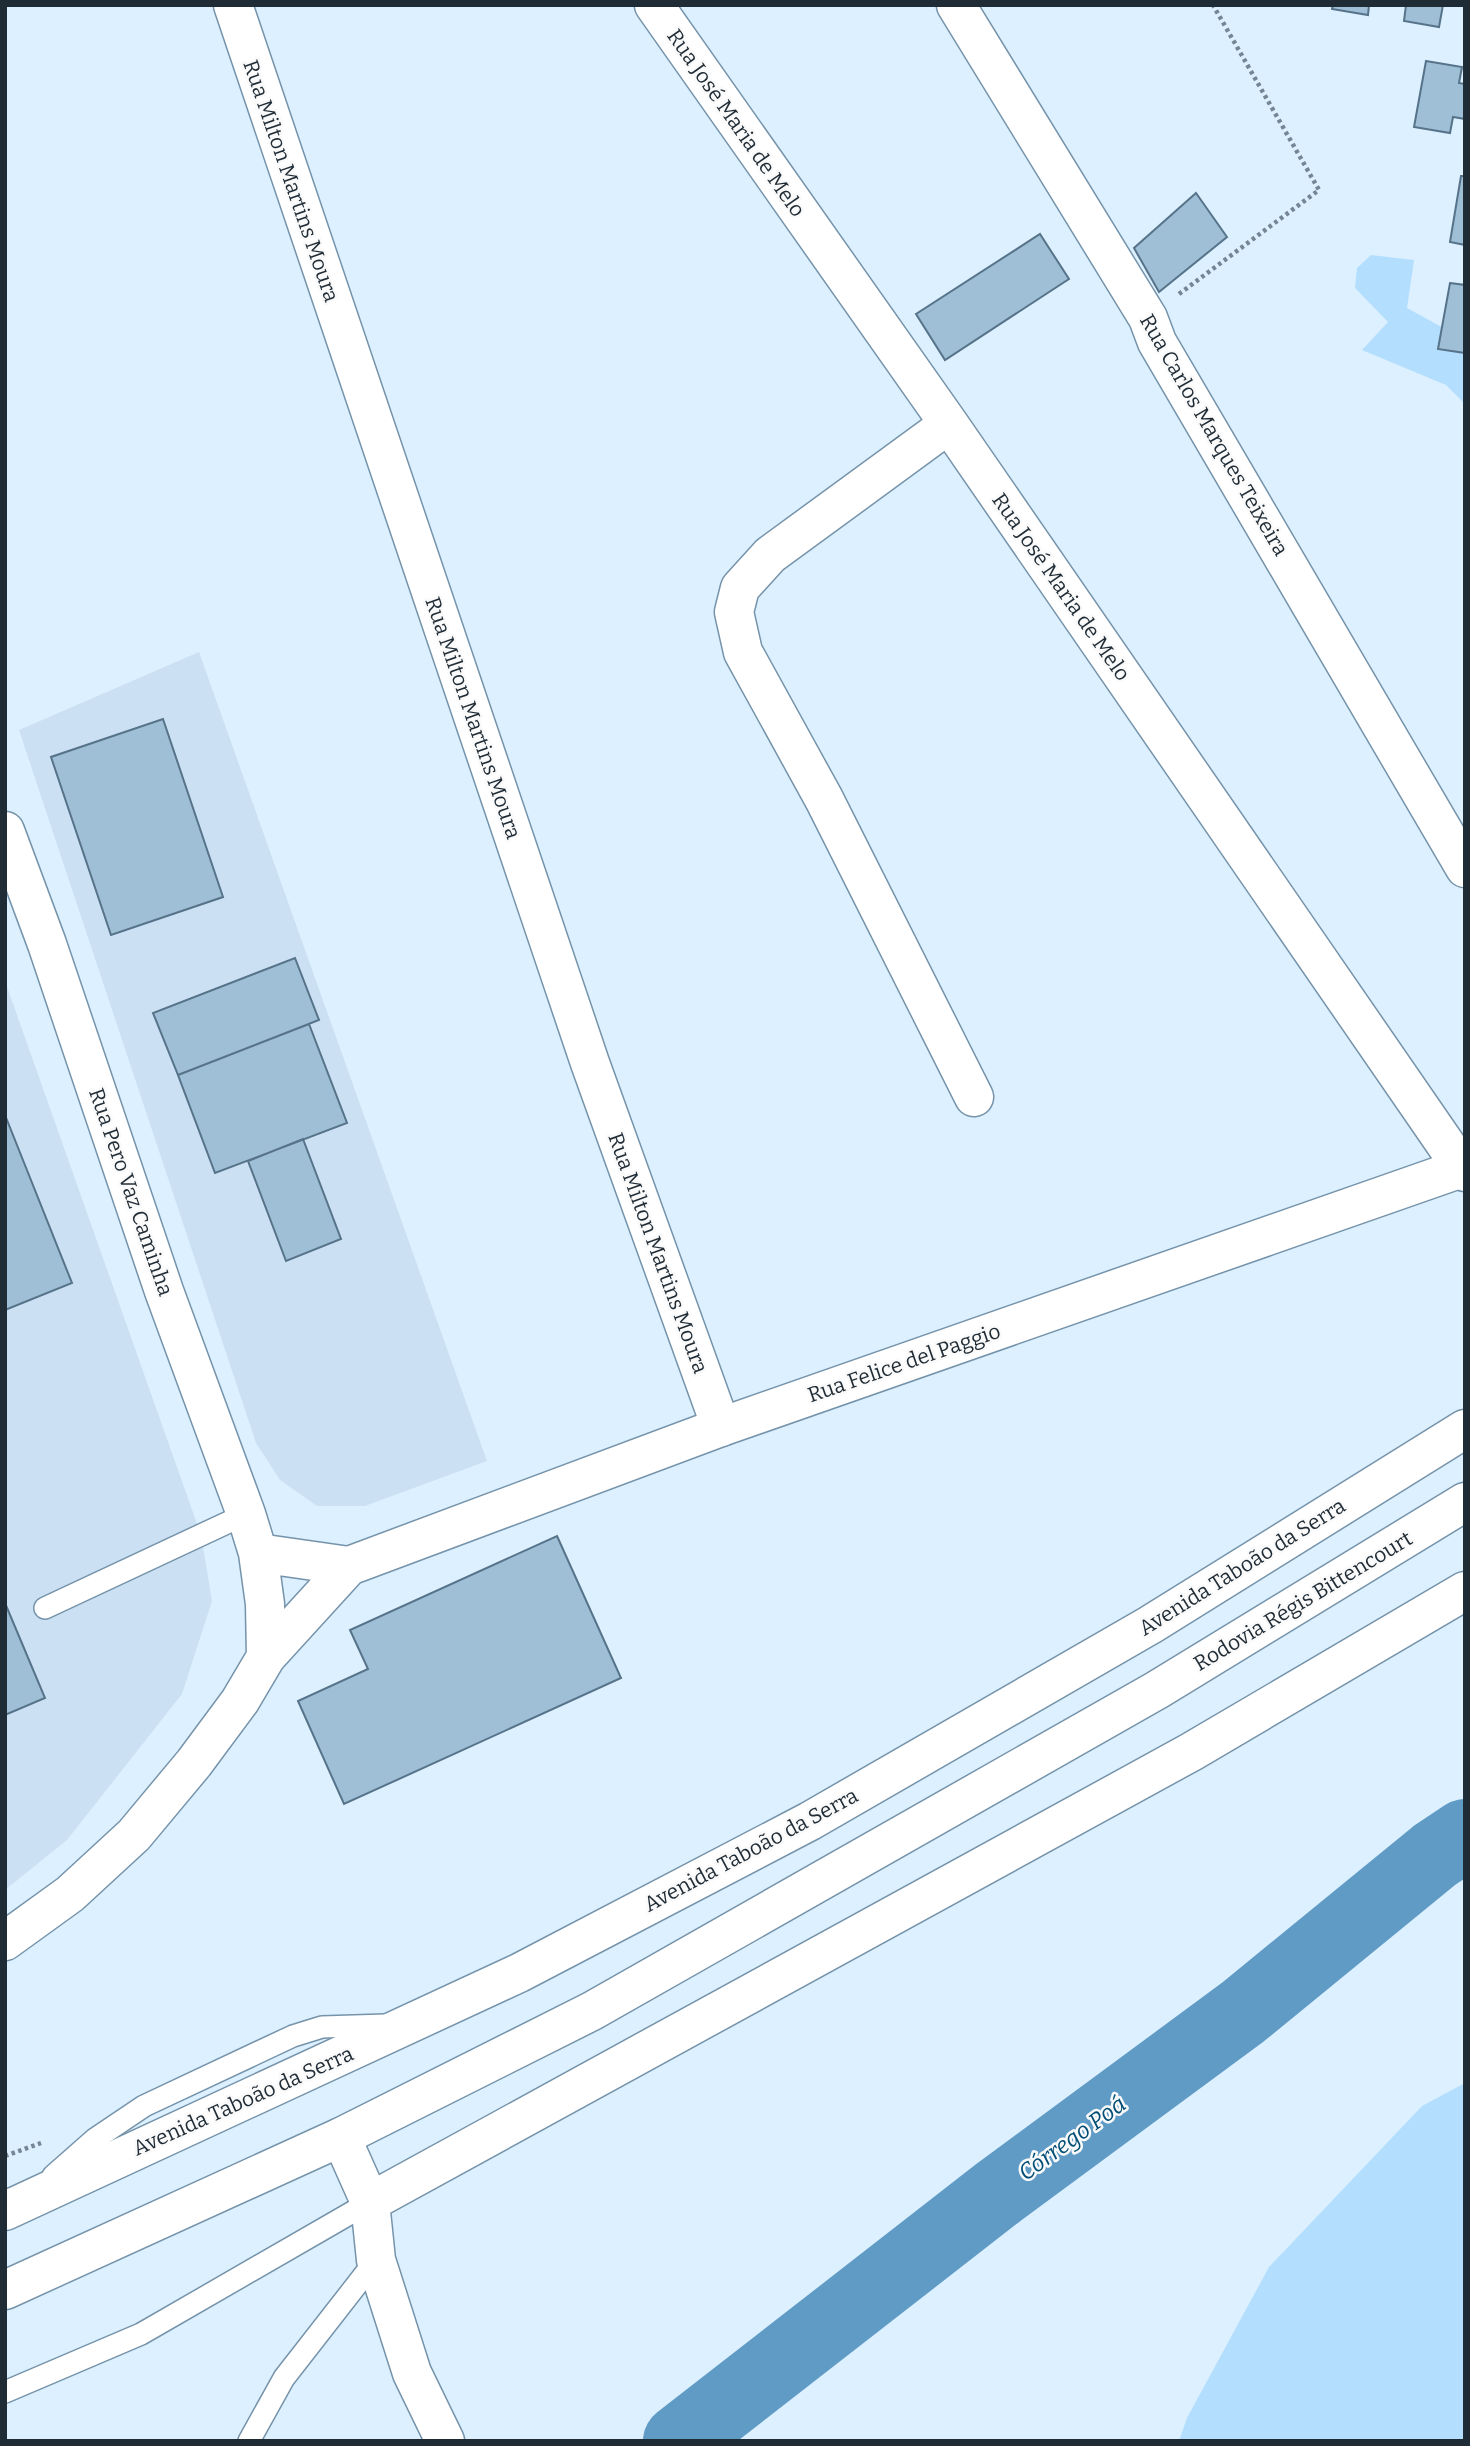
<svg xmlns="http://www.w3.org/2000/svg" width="1470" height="2446" font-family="Bitter,serif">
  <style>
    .built { fill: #cbe1f3 }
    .green { fill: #b3defe }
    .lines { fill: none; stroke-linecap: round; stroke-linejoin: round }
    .river { stroke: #609bc6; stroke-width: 72 }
    .building { fill: #9fbfd7; stroke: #567389; stroke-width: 2 }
    .lane-casing { stroke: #7593aa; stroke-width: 24 }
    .street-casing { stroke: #7593aa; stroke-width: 41 }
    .secondary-casing { stroke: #7593aa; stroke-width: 41 }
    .highway-casing { stroke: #7593aa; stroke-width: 41 }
    .path { stroke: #768592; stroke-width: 4.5; stroke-dasharray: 3.5 3.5; stroke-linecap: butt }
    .lane { stroke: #fff; stroke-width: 21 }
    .street { stroke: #fff; stroke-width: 38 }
    .secondary { stroke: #fff; stroke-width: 38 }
    .highway { stroke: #fff; stroke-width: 38 }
    .labels { text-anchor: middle; stroke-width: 5; stroke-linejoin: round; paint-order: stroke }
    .street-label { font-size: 21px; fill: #1f2b35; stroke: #fafafa }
    .water-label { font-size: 23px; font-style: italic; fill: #004d76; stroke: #fafafa }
  </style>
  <rect width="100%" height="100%" fill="#dcf0ff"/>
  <!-- built -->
  <path class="built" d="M199,652L487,1461L365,1506H317L280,1480L256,1443L19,730Z
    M5,981L201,1535L212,1601L182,1694L67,1840L5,1890Z"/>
  <!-- green -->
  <path class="green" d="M1371,255L1414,260L1407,308L1449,331L1465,333V404L1446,385L1362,350L1388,322L1355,288L1357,268Z
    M1465,2083V2441H1179L1187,2418L1269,2267L1422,2106Z"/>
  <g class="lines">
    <!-- river -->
    <path class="river" d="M679,2441L999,2192L1243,2012L1435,1855L1465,1835"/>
  </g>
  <!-- building -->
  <path class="building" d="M1333,5H1369L1368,15L1332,9Z
    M1406,5H1443L1439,27L1404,21Z
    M1426,61L1462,67L1459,83L1465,84V119L1453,117L1450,133L1414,127Z
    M1461,176H1465V245L1450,242Z
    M1196,193L1227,237L1159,292L1134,248Z
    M1040,234L1069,279L945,360L916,314Z
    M1450,283L1465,285V353L1438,349Z
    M163,719L223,897L111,935L51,757Z
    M295,958L319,1020L178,1075L153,1013Z
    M309,1024L347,1123L215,1173L178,1075Z
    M5,1115L72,1283L5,1310Z
    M303,1139L341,1239L286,1261L248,1161Z
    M557,1536L621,1678L344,1804L298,1701L368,1669L350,1630Z
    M5,1603L45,1698L5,1715Z"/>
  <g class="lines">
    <!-- lane casing -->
    <g class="lane-casing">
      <path id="lane" d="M45,1608L246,1514
        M53,2176L95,2139L144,2106L293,2036L322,2027L386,2025
        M5,2392L141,2334L370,2202
        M249,2441L284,2378L376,2260"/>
    </g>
    <!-- street casing -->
    <g class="street-casing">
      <path id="street" d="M233,5L590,1063L721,1427
        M654,5L949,424L1462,1168
        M949,424L770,555L740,588L734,612L743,652L824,799L974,1097
        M341,2137L370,2202L376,2260L412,2373L445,2441
        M370,2202L1191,1752L1465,1591"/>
    </g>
    <!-- secondary casing -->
    <g class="secondary-casing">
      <path id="secondary" d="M956,5L1148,318L1157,342L1465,868
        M5,831L47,944L164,1291L246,1514L258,1553L265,1604L266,1657
        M258,1553L349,1566
        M5,1941L70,1894L134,1835L194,1763L240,1701L266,1657L349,1566L721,1427L1462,1168L1465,1172"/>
    </g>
    <!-- highway casing -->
    <g class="highway-casing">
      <path id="highway" d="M5,2211L519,1973L810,1821L1150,1625L1465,1429
        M5,2290L341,2137L592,2011L1157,1690L1465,1502"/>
    </g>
    <!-- path -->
    <path class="path" d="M1179,294L1319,190L1213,5
      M5,2156L41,2143"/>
    <!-- lane -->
    <use href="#lane" class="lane"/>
    <!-- street -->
    <use href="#street" class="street"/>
    <!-- secondary -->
    <use href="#secondary" class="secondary"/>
    <!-- highway -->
    <use href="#highway" class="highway"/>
  </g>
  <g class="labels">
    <!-- street labels -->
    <g class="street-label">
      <text transform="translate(736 123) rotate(55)" y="7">Rua José Maria de Melo</text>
      <text transform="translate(291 181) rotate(71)" y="7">Rua Milton Martins Moura</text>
      <text transform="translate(1214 435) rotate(60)" y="7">Rua Carlos Marques Teixeira</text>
      <text transform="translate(1061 587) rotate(55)" y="7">Rua José Maria de Melo</text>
      <text transform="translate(473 718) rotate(71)" y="7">Rua Milton Martins Moura</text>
      <text transform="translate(131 1192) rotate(71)" y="7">Rua Pero Vaz Caminha</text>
      <text transform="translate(658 1253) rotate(70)" y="7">Rua Milton Martins Moura</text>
      <text transform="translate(904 1363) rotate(-19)" y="7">Rua Felice del Paggio</text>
      <text transform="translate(1242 1567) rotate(-32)" y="7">Avenida Taboão da Serra</text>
      <text transform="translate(1303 1601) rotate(-31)" y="7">Rodovia Régis Bittencourt</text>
      <text transform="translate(751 1850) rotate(-28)" y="7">Avenida Taboão da Serra</text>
      <text transform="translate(243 2101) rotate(-24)" y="7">Avenida Taboão da Serra</text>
    </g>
    <!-- water labels -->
    <g class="water-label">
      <text transform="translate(1072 2138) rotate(-36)" y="8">Córrego Poá</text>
    </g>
  </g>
  <!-- border -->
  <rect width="1470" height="2446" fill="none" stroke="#1f2b35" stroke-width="14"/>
</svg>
